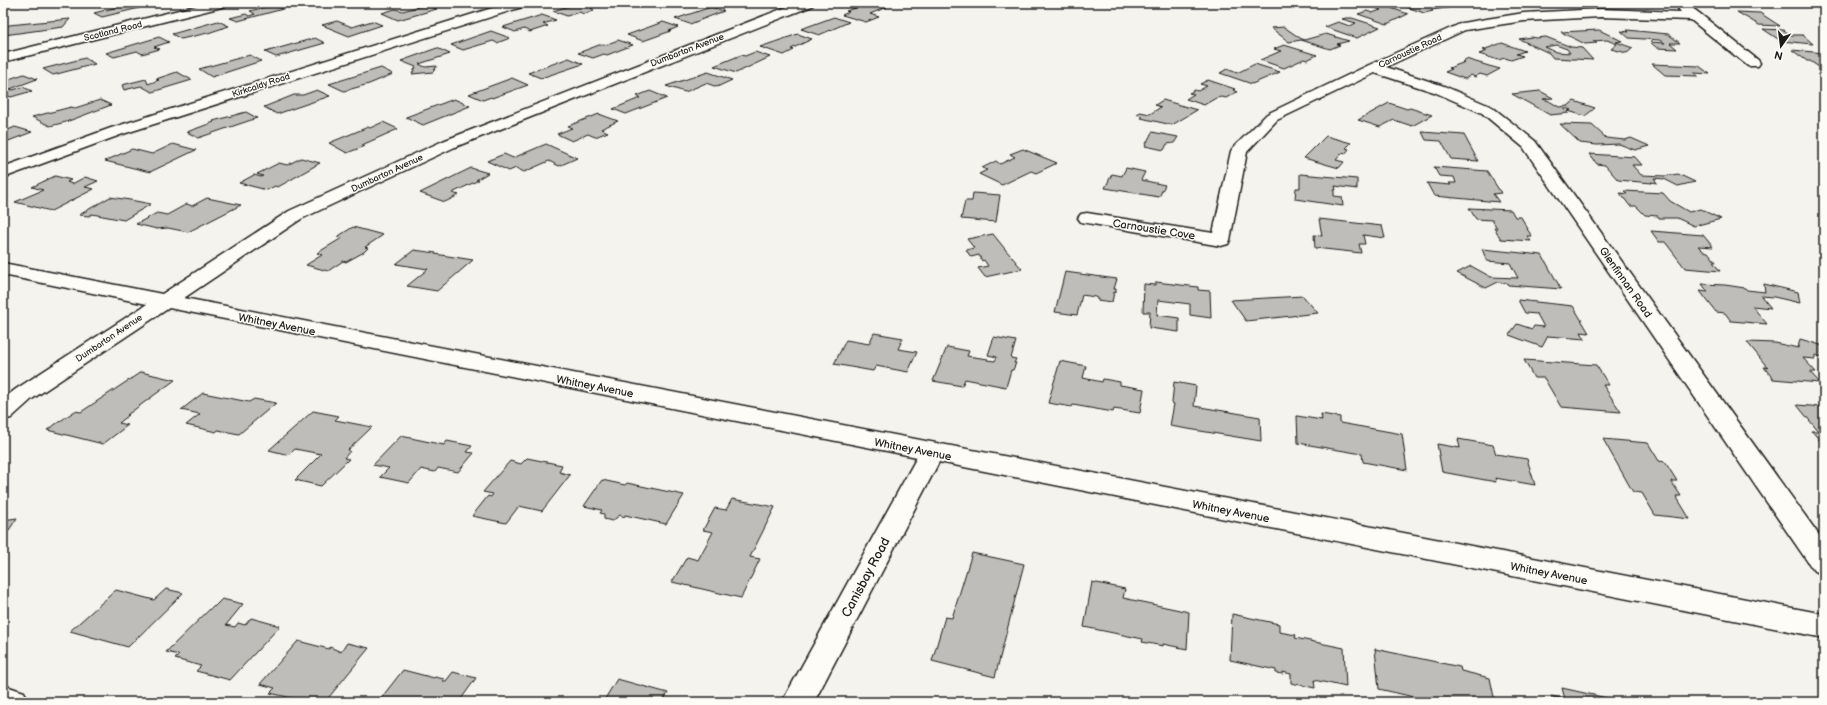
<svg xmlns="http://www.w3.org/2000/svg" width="1827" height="705" font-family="'Balsamiq Sans',sans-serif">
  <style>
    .building { fill: #bebdba; stroke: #1c1c1c; fill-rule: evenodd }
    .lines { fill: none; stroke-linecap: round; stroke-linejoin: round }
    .minor-casing { stroke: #1c1c1c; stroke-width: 3 }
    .minor { fill: #fdfcf7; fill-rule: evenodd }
    .labels { text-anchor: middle; stroke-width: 3; stroke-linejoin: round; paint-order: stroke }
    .far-street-label { font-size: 9px; fill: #1c1c1c; stroke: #fdfcf7 }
    .street-label { font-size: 11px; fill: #1c1c1c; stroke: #fdfcf7 }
    .near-street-label { font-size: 13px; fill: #1c1c1c; stroke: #fdfcf7 }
  </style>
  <rect width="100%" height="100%" fill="#f4f3ee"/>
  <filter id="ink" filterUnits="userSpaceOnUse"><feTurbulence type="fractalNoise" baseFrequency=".025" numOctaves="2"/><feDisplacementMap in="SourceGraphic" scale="8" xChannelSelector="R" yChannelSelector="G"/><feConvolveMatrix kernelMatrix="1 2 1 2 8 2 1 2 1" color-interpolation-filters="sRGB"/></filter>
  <g filter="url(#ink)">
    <!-- building -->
    <path class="building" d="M134,3L156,4L102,17L94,13Z
      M578,3L603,4L591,8L594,10L584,14L579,12L567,16L553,11Z
      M718,3H743L745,4L734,8Z
      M871,3L887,7L870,14L879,17L866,22L842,15L849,12L846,11Z
      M1366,3H1377L1408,14L1387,24L1358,14L1367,11L1372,13L1381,10L1363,4Z
      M1395,3H1451L1457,5L1452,6L1455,7L1431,10L1433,11L1424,13Z
      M1460,3H1487L1489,4L1466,6Z
      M1726,3H1748L1756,8L1732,7Z
      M273,5L283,9L238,21L230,18L246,14L249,16L255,14L250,11Z
      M424,5L437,9L398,20L382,13L395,9L403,11Z
      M711,7L724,11L690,24L675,19Z
      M1737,12L1760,13L1780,26L1759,25Z
      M542,15L556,20L543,24L548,26L530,32L524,29L515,32L503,27Z
      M834,17L849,22L819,35L801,29Z
      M1346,18H1352L1380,27L1357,38L1325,27L1338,22L1350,26L1356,23L1342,19Z
      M70,19L63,27L4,35L6,33H3V30L9,25Z
      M218,21L229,26L208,33L181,39L172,34Z
      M337,21L352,27L372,21L382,25L349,36L322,25Z
      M663,22L678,27L669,31H671L643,41L627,35Z
      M1284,27L1300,38L1304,40L1326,34L1349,41L1337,44L1340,45L1330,49L1301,40L1289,42L1271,28Z
      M1763,29L1784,30L1790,35H1803L1813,44L1781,41Z
      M1599,30L1622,41L1616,42L1633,48L1627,53L1611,49L1617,44L1607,40L1593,41L1597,43L1585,44L1561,32Z
      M1627,30L1668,34L1680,43H1670L1677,49L1657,48L1650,42L1665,43L1659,40L1629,38L1621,31L1629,32Z
      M491,31L510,38L497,43L493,41L463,50L451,45Z
      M798,34L812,39L791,49L794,50L784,55L760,47Z
      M159,37L169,42L154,47L160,49L142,54L137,51L114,57L106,53Z
      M1532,37L1536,38L1546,37L1571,47L1582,48L1593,60L1553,58L1549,53L1519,39ZM1556,45L1567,49L1570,53L1556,52L1545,47Z
      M315,38L325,43L276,57L265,52Z
      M618,40L633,45L607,55L604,54L593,58L578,53L599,45H605Z
      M1502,43L1525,51L1516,54L1523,56L1511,60L1505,58L1498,60L1479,54L1487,51L1483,50Z
      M1284,45L1317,55L1307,60L1304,59L1284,68L1260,60L1281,51L1274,49Z
      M437,48L450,54L419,64L425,67L437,66L433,72L412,74L416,67L401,61Z
      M1792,50L1824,53V67H1819L1810,61H1807Z
      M755,52L770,57L736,73L714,66L741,55L745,56Z
      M250,55L261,61L212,77L199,69Z
      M85,58L95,64L53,75L43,69Z
      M569,58L583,64L541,78L528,73Z
      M1466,59L1489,66L1500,69L1487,76L1480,74L1475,77L1471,75L1465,79L1445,72L1452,69L1449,68L1465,62H1462Z
      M1255,64L1280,72L1252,84L1220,73L1227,69L1237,73Z
      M1652,64L1699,66L1710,74L1694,73L1698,76L1665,75Z
      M381,68L393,74L369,84L344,91L329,84Z
      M177,72L192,80L152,92L141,86L124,90L122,85L146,79L148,84L159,80L156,79Z
      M708,72L732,80L717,87L706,83L685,92L666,86Z
      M24,74L37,79L10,89L13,90L23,87L32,91L11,97L3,94V81Z
      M512,78L528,85L492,98L491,97L483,100L469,94Z
      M1208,80L1235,89L1233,90L1237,92L1226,98L1222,97L1216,98L1204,105L1186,99L1194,94L1189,93L1195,90L1198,91L1207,86L1200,84Z
      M317,90L330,96L277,114L264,107L294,95H303Z
      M650,91L667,98L626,114L613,109L640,98L637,96Z
      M1540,91L1553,98L1543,99L1549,101L1559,107L1568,106L1574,101L1595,108L1585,116L1568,111L1571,110L1569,109H1563L1569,113L1550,115L1512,94Z
      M454,99L470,106L423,125L406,117Z
      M100,100L111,105L66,122L50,126L32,117L71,107L75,108Z
      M1163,100L1190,108L1197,110L1172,125L1141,118L1142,117L1137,114L1140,112L1150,114L1161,107L1155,105Z
      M1389,103L1407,109L1410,108L1432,115L1412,126L1394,120L1380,127L1358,120Z
      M246,112L257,118L198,138L187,132L214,122L213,121Z
      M599,114L618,121L601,129L608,132L595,137L588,134L572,141L557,134L572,128L568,126Z
      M383,122L398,129L362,145L365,146L347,153L329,143L368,127L370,128Z
      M1560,124L1592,125L1606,138L1625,140L1631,138L1649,146L1635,150L1619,144L1597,145L1580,143Z
      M15,127L32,132L3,143V132Z
      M1152,132L1178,137L1174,143L1167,144L1164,150L1145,146Z
      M1422,132L1464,135L1478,161L1451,159L1441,141L1426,140Z
      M1326,136L1351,143L1346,148L1349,149L1345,154L1342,153L1336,160L1344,162L1339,168L1304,158Z
      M173,144L196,150L150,172L105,161L132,149L152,154Z
      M546,144L577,158L559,166L549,161L524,172L516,168L509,171L487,161L504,154L513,158Z
      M1023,149L1057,163L1036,173L1031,171L1002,185L979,174L987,170L982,168L996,161L1000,164L1015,157L1010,154Z
      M1589,154L1635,157L1642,165H1632L1641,175L1666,176L1678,174L1695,182L1678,186L1664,179L1654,178L1657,183L1651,182L1652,183L1618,180L1605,165L1597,164Z
      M301,158L320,163L278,187L275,186L267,190L239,183L254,175L261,177L263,176L257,174L279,163L287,165Z
      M1434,167L1487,171L1501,193L1493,194L1499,202L1434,196L1427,183L1451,185L1449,183H1456L1454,177L1439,176Z
      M471,168L488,173L476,180H479L452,193L459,195L445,202L420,193Z
      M1126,168L1145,172L1141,180L1165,185L1159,197L1105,188L1112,174L1122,176Z
      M1300,174L1357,179V189L1335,186L1336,190H1334V196L1342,197L1343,206L1295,199L1296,188H1300Z
      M55,176L71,180L67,182L72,184L85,177L98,181L85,187L94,189L51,211L15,202L43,190L32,187Z
      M1624,191L1663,193L1670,201L1689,212L1700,209L1721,219L1694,226L1677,218H1659L1658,216L1645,215L1636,206H1630L1620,193L1627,194Z
      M973,193L1000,195L996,222L961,219L965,201H972Z
      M110,197L130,200L151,204L124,220L92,214L89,216L79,215Z
      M207,198L241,205L188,232L168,228L157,229L136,224L157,213L167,215L187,204L192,206Z
      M1469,208L1511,210L1515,217H1521L1528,229H1527L1532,236H1527L1531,241L1501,239L1494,228H1497L1492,220L1476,219Z
      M1319,219L1382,226L1385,238L1363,235L1365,244H1359L1361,253L1315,248L1314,235L1322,236Z
      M353,227L383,235L365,247L368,248L364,252L346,262L343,261L328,271L306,265L322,255L317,253L342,238L337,237Z
      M1651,231L1703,235L1713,247L1698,246L1703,251L1708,252L1716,262H1713L1720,271L1685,268L1665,242H1659Z
      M993,234L1005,249L1022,269L985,277L978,268L988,266L984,260L982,261L979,255L971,257L966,250L974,248L967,239Z
      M1482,249L1542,255L1561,289L1508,285L1507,283L1498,282L1486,288L1457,273L1471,266L1491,277L1518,278L1510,263L1487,261Z
      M414,250L436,253L435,254L473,260L437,291L407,286L428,269L396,264Z
      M1065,272L1117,279L1114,289H1116V293L1114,292L1112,302L1097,300V298L1095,297L1082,295L1077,315L1055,312Z
      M1156,282L1198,287V290L1210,291L1211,318L1190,315V304L1158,300L1157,315L1179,318V332L1149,328L1150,312H1143L1144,284L1156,285Z
      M1702,284L1725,285L1745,288L1747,290L1765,292L1764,284L1798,292L1800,303L1774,297L1761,296L1771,308L1752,306L1767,324L1731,321L1725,313L1716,312L1700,291L1708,292Z
      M1303,296L1318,313L1246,321L1231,300Z
      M1518,300L1573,306L1589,333L1581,332L1585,339L1548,336L1542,347L1509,335L1517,324L1532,329L1534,326L1544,327L1537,314L1525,313Z
      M874,333L903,338L898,349L917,352L908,372L876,366L873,371L834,364L846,340L869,344Z
      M994,337L1016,341L1011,358L1016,359L1014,363H1016L1013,370H1011L1006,387L965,379L962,386L933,381L947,347L969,351L967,356L988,359L987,360L995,361L997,357L988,355Z
      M1800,339L1824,346V358L1815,355V359L1803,358L1816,372H1810L1820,383L1773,379L1764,367L1768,368L1747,342L1775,343L1798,348Z
      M1524,360L1596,365L1609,385H1603L1621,412L1561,407L1544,378H1534Z
      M1060,361L1086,366L1083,378L1102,382L1103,379L1120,382V385L1144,389L1140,413L1114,409L1113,412L1073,405L1072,407L1048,403Z
      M141,372L175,380L127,415H129L119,423L128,425L103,444L47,430L75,411L81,412Z
      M1174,382L1196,386L1194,406L1260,417L1261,441L1170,426L1174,404L1172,403Z
      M203,393L249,402L254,399L276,403L239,434L218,430L216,432L186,425L200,414L181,410Z
      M1797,405L1824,407V446L1812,431H1818Z
      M313,411L339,416L335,420L372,427L348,450L350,451L344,458L349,459L321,486L295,480L321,454L295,449L289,455L269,450Z
      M1321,414L1340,417V423L1402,434L1407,470L1363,462L1362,454L1298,443L1297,416L1322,420Z
      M401,436L444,445L447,441L472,446L467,452L474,453L458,472L438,468L435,472L421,469L409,483L380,477L389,468L373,465Z
      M1458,439L1493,445L1496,454L1527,459L1535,485L1495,478L1496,482L1442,472L1437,444L1460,448Z
      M1603,439L1648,443L1659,461L1665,462L1677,481H1671L1681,496H1676L1690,519L1655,515L1642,493L1633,492Z
      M527,458L562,465L559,472L570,475L542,511L519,506L506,523L472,516L488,496L491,497L493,494L483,492L510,461L521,464Z
      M602,480L625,485L627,483L684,495L666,524L625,515L624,517L620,515L612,521L604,519V514L600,513L602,510L584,506Z
      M732,499L775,507L750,557L760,559L741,598L672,582L687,557L698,560L713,532L703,530L715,508L726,510Z
      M17,518L3,539V520Z
      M972,553L1024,564L995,677L932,661L945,617L952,618Z
      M1092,582L1125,589L1123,598L1189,612L1187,649L1163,644V646L1142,642L1143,639L1084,627Z
      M166,589L183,593L128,647L70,631L116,590L154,600Z
      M222,599L243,604L226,625L235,627L238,623L245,625L251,618L280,626L230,680L196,671L201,666L175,659L179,655L166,652L213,606L214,607Z
      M1232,614L1279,624V632L1296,635L1295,638L1344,648L1346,687L1314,680L1315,688L1291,683V674L1283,672V674L1276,673V670L1230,660Z
      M298,641L329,649L330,647L341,652L347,643L369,648L325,702L313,700L309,702L270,693L275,688L260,684Z
      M1375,649L1460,667L1461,671L1490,678L1495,702H1430L1427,700L1379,689Z
      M403,670L434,678L435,677L444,679L443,681H446L453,672L476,678L459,702H378Z
      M617,679L668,693L662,702H603Z
      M1562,688L1607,698L1608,702H1553L1551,696L1565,699Z"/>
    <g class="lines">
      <!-- minor casing -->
      <g class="minor-casing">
        <path id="minor" d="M207,3H228L226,6L3,62V54Z
          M508,3H527L525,6L123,134L3,178V167L111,128Z
          M797,3H814L812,6L455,147L301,219L184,298L1824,614V638L939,462L814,702H782L917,457L169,308L32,399L11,418L3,420V399L16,389L147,304L3,275V263L162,294L289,211L443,141Z
          M1683,3L1687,4L1699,13L1758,60L1760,63L1758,66H1748L1691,20L1601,17L1524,21L1465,30L1386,67L1444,86L1492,107L1535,141L1824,542V574L1814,571L1523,147L1482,113L1434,92L1375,73L1277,120L1247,152L1230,240L1228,244L1221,246L1087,223L1081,222L1078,218L1081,214L1087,213L1213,233L1231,151L1233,148L1267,114L1369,65L1462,23L1524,13L1601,9L1681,12L1677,7L1679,4Z
          M3,685L24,692L29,702H3Z"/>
      </g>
      <!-- minor -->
      <use href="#minor" class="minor"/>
    </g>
  </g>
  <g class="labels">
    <!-- far-street labels -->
    <g class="far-street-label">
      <text transform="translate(113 31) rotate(-14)" y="3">Scotland Road</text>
      <text transform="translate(687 50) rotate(-21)" y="3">Dumbarton Avenue</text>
      <text transform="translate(1410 51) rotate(-25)" y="3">Carnoustie Road</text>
      <text transform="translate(261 85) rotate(-18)" y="3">Kirkcaldy Road</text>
      <text transform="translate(387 173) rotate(-25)" y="3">Dumbarton Avenue</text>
      <text transform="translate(109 338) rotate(-34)" y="3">Dumbarton Avenue</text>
    </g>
    <!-- street labels -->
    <g class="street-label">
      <text transform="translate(1154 229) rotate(9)" y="4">Carnoustie Cove</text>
      <text transform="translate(1626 282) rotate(55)" y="4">Glenfinnan Road</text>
      <text transform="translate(277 324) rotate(11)" y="4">Whitney Avenue</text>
      <text transform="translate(595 386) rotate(11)" y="4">Whitney Avenue</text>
      <text transform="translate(913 449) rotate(11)" y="4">Whitney Avenue</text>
      <text transform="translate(1231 511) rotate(11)" y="4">Whitney Avenue</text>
      <text transform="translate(1549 573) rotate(11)" y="4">Whitney Avenue</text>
    </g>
    <!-- near-street labels -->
    <g class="near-street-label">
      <text transform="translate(865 577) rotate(-62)" y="5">Canisbay Road</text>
    </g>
  </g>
  <!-- margin -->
  <rect width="1827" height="705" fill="none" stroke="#fdfcf7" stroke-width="16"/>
  <rect x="8" y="8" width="1811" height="689" fill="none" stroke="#1c1c1c" stroke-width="1.5" filter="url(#ink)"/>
  <!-- north arrow -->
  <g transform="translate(1781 46) rotate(194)" stroke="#fdfcf7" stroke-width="3" paint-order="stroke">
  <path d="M0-3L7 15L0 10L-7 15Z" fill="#1c1c1c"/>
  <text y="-6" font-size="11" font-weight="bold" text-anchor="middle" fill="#1c1c1c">N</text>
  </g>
</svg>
